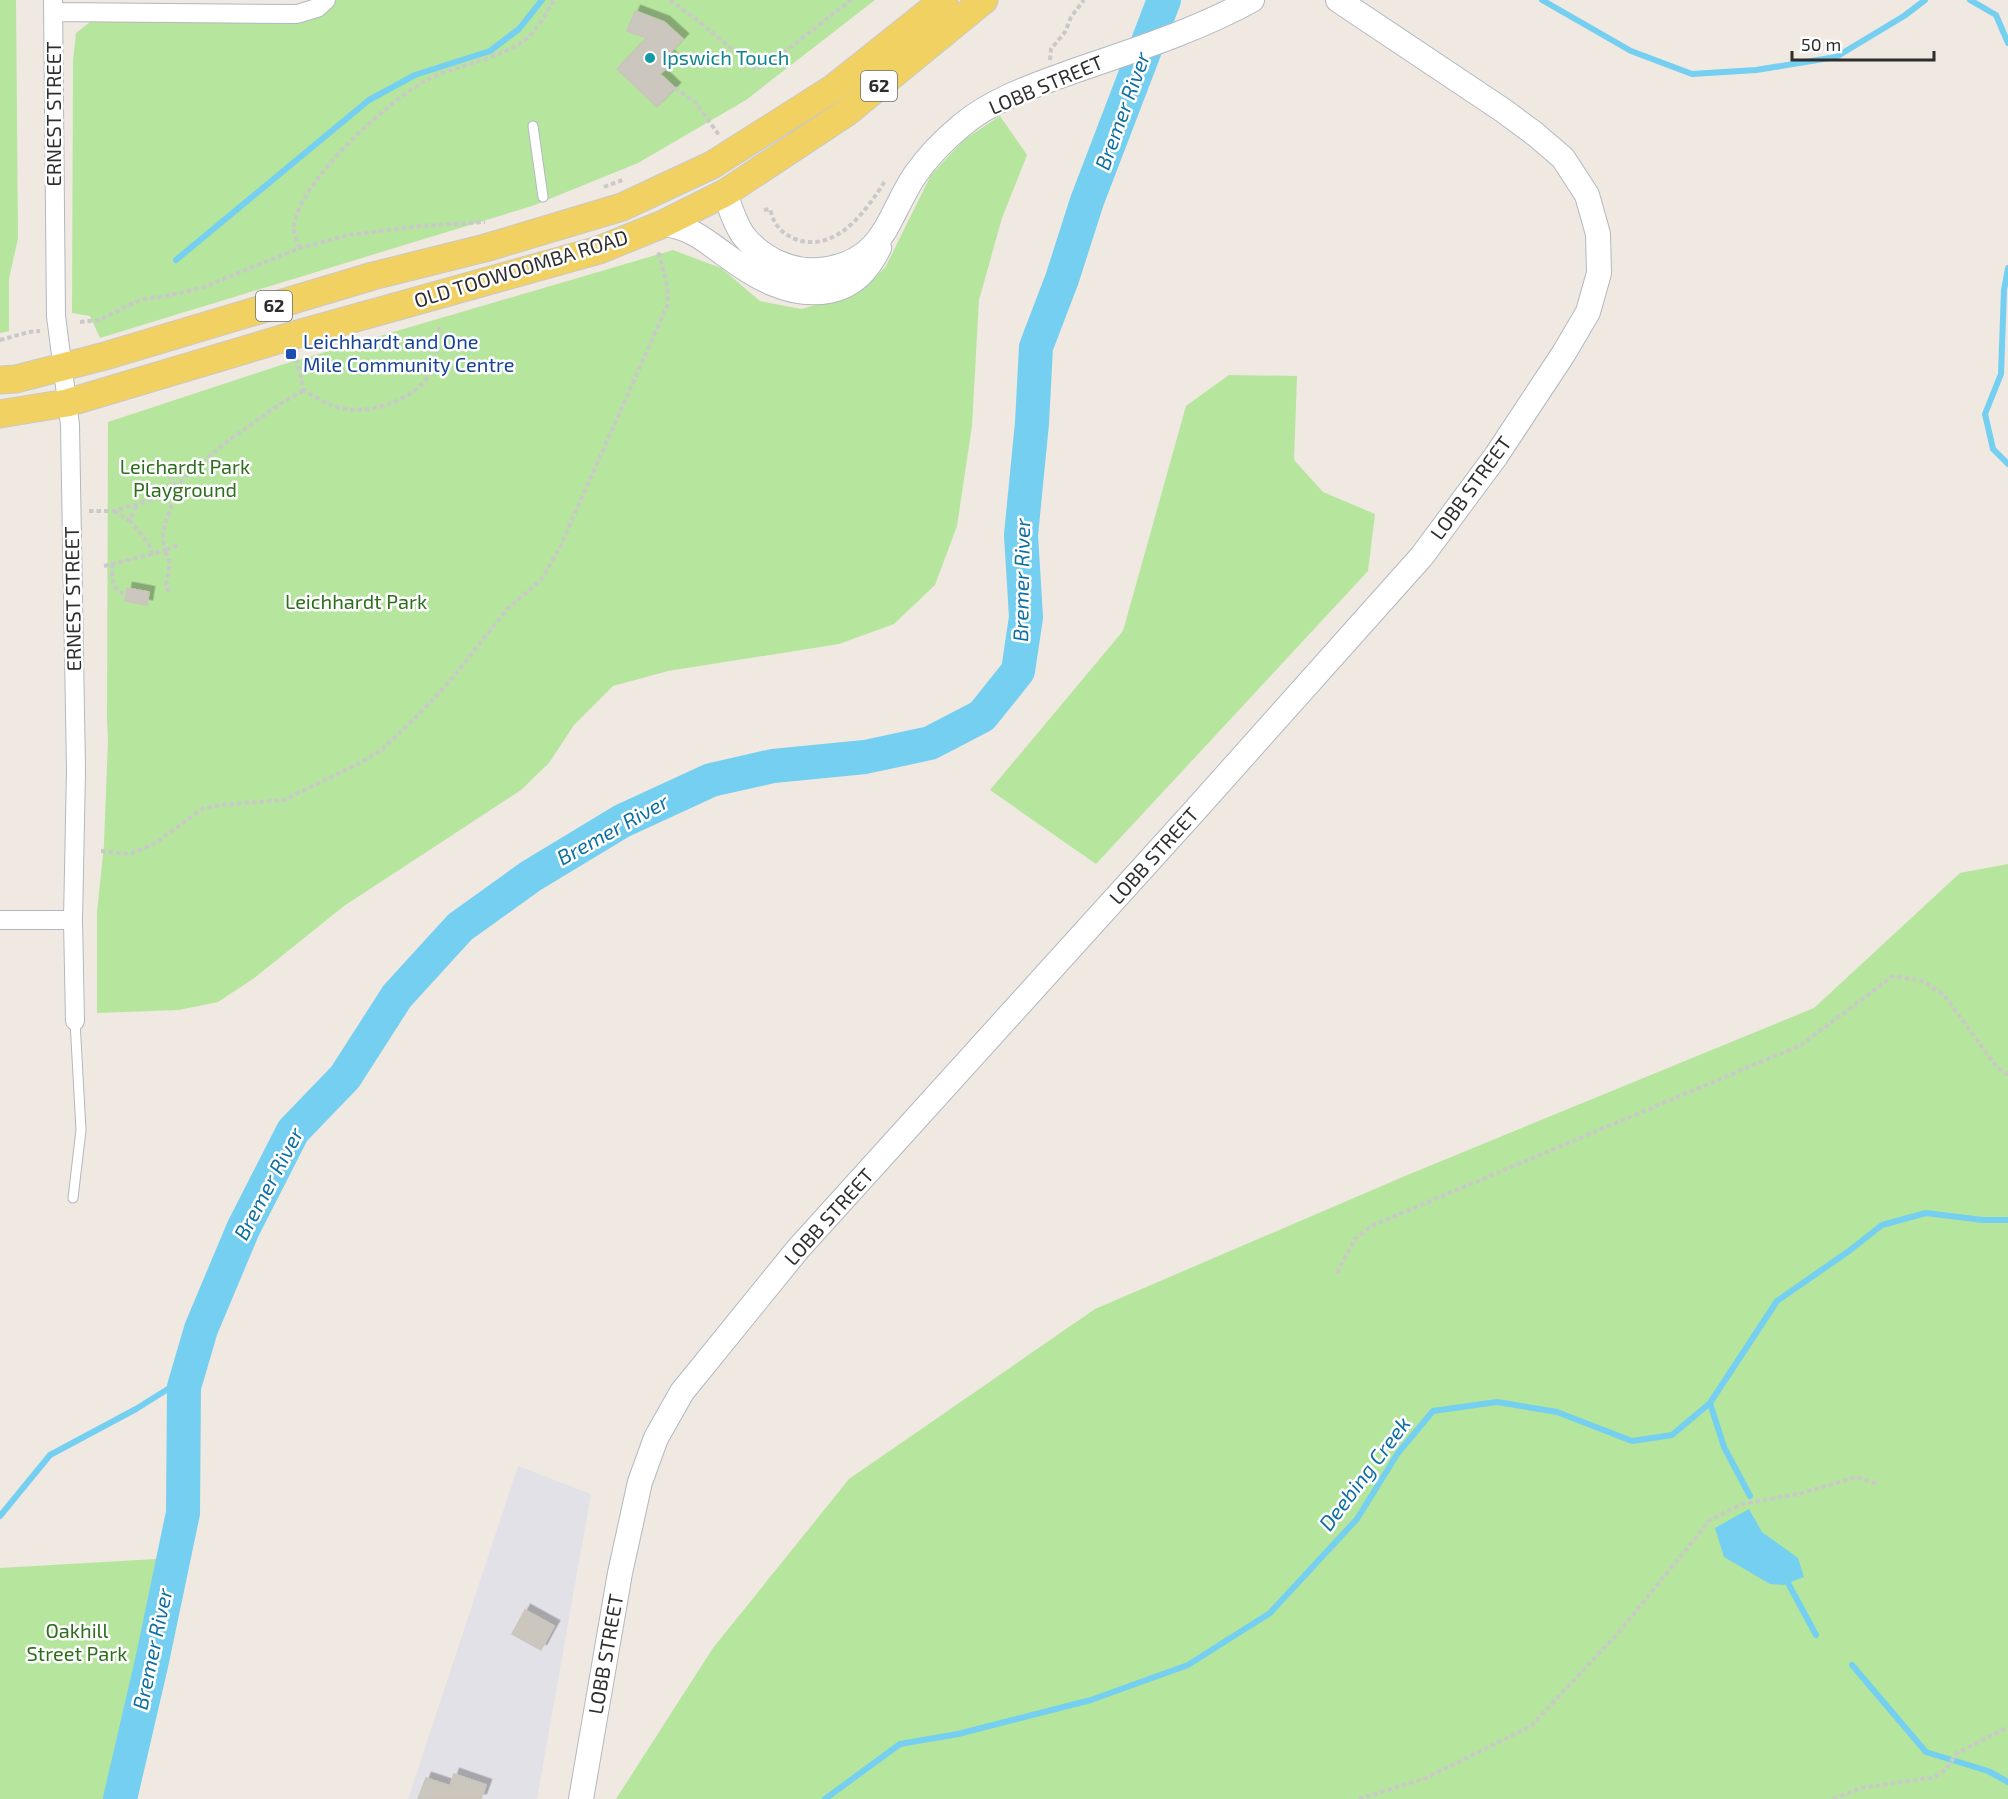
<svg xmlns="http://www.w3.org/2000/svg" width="2008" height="1799" font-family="'Exo 2',sans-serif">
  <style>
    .industrial { fill: #e3e1e8 }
    .green { fill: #b6e59e }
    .water { fill: #75cff0 }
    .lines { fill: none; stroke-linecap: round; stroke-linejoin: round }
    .stream { stroke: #75cff0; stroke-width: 6 }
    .river { stroke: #75cff0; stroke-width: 34 }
    .building { fill: #cbc7bf; stroke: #cbc5ba; stroke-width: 1.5; filter: url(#shadow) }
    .service-casing { stroke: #b4b7c1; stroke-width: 11 }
    .minor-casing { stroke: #b4b7c1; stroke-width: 20 }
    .secondary-casing { stroke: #b4b7c1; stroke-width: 26 }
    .primary-casing { stroke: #c9c9c9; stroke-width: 29 }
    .path { stroke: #c9c9c9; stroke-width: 4; stroke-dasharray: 4.5 3; stroke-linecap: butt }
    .service { stroke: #fff; stroke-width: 9 }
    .minor { stroke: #fff; stroke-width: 18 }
    .secondary { stroke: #fff; stroke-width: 24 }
    .primary { stroke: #f2d163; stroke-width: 27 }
    .culture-dot { fill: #0f9aa8; stroke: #fff; stroke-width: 2 }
    .transit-dot { fill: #1a4fb4; stroke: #fff; stroke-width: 2 }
    .labels { text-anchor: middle; stroke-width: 5; stroke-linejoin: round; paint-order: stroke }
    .shield { fill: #fff; stroke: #6d6d6d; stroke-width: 1.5 }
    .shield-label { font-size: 18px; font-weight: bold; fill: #2e2e2e }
    .culture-label { font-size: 20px; fill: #0d838f; stroke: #fff; text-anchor: start }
    .street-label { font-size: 20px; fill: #2e2e2e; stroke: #fff }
    .transit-label { font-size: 20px; fill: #164399; stroke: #fff; text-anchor: start }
    .park-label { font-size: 20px; fill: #2c6e1b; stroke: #fff }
    .water-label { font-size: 21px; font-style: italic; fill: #0d6fa3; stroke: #fff }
  </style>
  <defs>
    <filter id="shadow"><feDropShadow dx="5.5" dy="-5.5" stdDeviation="0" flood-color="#0004"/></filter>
  </defs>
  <rect width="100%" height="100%" fill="#efe9e1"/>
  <!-- industrial -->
  <path class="industrial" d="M518,1466L591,1494L537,1799H408Z"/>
  <!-- green -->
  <path class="green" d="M0,0H16L18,238L9,279V331L0,333Z
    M330,0H875L746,100L638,163L532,206L100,338L90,316L72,313L73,61L76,33L94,19L300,18Z
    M1000,116L1027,155L1002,218L979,300L972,426L957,526L935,585L894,624L839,644L668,671L613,686L574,725L549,763L521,790L344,906L253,979L218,1002L179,1010L97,1013V912L104,845L108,740L107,720L108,422L281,365L673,250L721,268L760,301L801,309L844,297L868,285L886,266L931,175L965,139Z
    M1229,375L1297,376L1294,460L1323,492L1375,514L1368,571L1096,864L990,790L1123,631L1186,406Z
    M2008,864V1799H616L713,1648L849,1479L1095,1309L1405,1176L1814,1008L1960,873Z
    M173,1558L120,1799H0V1568Z"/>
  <!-- water -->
  <path class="water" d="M1749,1509L1762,1532L1798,1558L1804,1577L1783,1585L1770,1584L1724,1557L1715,1528Z"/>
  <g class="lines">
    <!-- stream -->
    <path class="stream" d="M1542,0L1631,51L1692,74L1756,70L1836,57L1904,16L1925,0
      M1970,0L1996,15L2008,43
      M176,260L369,100L415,75L490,51L519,29L542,0
      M2008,268L2004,290L2001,374L1985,414L1993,449L2008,464
      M1710,1403L1724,1447L1750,1496
      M0,1516L50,1455L136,1409L187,1377
      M1783,1579L1788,1583L1816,1635
      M1852,1665L1926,1752L1988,1771L2008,1782
      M825,1799L900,1744L958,1734L1091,1700L1188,1665L1270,1613L1357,1519L1398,1453L1433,1411L1497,1402L1557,1412L1632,1441L1672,1435L1710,1403L1777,1301L1849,1251L1882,1225L1926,1213L1983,1220H2008"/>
    <!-- river -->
    <path class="river" d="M120,1799L152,1661L183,1513L184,1387L201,1329L243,1229L293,1131L345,1077L397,996L460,927L531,876L622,821L711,780L773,766L865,757L930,743L982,716L1018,671L1026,617L1021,535L1032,423L1036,347L1062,279L1087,201L1164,0"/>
  </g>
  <!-- building -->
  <path class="building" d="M635,11L664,22L683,39L668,55L674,61L660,74L675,88L657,107L617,69L647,38L627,31Z
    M127,588L149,592L147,605L125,601Z
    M525,1610L554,1626L541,1650L512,1634Z
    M454,1774L486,1785L481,1799H418L426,1778L450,1786Z"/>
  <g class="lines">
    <!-- service casing -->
    <g class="service-casing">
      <path id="service" d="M533,126L543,197
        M73,1198L81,1130L75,1021"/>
    </g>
    <!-- minor casing -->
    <g class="minor-casing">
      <path id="minor" d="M53,0L56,316L70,425L76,770L73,920L75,1021
        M53,12L297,14L317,8L326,0
        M0,920H73"/>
    </g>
    <!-- secondary casing -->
    <g class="secondary-casing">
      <path id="secondary" d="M725,193C730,207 734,222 743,235C762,260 796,275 827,269C885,260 888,215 915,175C928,156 944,140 962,125C993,99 1033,86 1071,72C1131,51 1196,31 1252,0
        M663,224C688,226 705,240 724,254C755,277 789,298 829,291C854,286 868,270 879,248
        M581,1799L620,1573L640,1482L656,1438L682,1392L798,1249L1198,807L1422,556L1496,456L1564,353L1588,312L1599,273L1598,234L1587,195L1563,158L1535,134L1504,111L1338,0"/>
    </g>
    <!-- primary casing -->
    <g class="primary-casing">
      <path id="primary" d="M0,380L16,379L105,356L373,276L485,248L622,207L712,165L832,89L944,0
        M0,414L67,403L298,334L599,250L663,224L725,193L846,113L984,0"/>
    </g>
    <!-- path -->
    <path class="path" d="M670,0L706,27L755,69L769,64L851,0
      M1050,60L1051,49L1065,32L1071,17L1084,0
      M675,88L695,102L719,135
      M604,187L625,179
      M764,210L770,209C774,225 781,233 795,239C836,254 866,211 885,181
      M300,248C297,241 293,234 294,226C299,182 386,103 423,82C454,65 490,62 521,43C535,34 546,14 554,0
      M80,322L99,320L142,299L167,296L204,287L300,248L349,235L420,226L485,222
      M0,340L29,332L40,331
      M296,359L304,390C317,398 331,407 346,409C375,413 416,399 431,372C438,359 438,342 439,327
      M136,506L130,521L149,544L152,554L165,550C155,517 189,504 164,462
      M89,511H114L163,496L225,443L280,404L304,390
      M114,511L130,521
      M112,564C112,577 111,591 126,594
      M104,566L152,554
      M169,592L166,584L170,564L165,550L178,545
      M101,851L129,854L154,844L202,809L220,805L284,800L356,765L380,751L415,718L449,682L508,608L541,580L559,549L667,306C670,287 663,270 658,251
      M1337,1273L1355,1239L1371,1226L1801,1045L1893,976L1923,981L1944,995L1996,1066L2008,1075
      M1359,1799L1426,1778L1531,1726L1619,1632L1710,1520L1742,1504L1798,1494L1857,1477L1877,1484
      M1833,1799L1861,1788L1935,1777L1946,1769L1957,1753L2008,1727"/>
    <!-- service -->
    <use href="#service" class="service"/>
    <!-- minor -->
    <use href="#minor" class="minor"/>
    <!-- secondary -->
    <use href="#secondary" class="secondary"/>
    <!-- primary -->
    <use href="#primary" class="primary"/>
  </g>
  <!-- markers -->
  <circle class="culture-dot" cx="650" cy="58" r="6"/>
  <rect class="transit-dot" x="285" y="348" width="12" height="12" rx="3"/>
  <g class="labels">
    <!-- shield labels -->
    <g class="shield">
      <rect x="861" y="71" width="36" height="30" rx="4.5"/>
      <rect x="256" y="291" width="36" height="30" rx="4.5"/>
    </g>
    <g class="shield-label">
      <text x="879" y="92">62</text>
      <text x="274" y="312">62</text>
    </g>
    <!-- culture labels -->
    <g class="culture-label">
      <text x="662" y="65">Ipswich Touch</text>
    </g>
    <!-- street labels -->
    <g class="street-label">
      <text transform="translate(1046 85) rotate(-23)" y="7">LOBB STREET</text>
      <text transform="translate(54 114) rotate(-90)" y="7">ERNEST STREET</text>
      <text transform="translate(521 269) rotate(-17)" y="7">OLD TOOWOOMBA ROAD</text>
      <text transform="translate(1471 488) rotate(-54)" y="7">LOBB STREET</text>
      <text transform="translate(73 599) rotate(-91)" y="7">ERNEST STREET</text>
      <text transform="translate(1154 856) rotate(-48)" y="7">LOBB STREET</text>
      <text transform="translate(829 1217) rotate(-48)" y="7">LOBB STREET</text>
      <text transform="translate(606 1654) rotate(-80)" y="7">LOBB STREET</text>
    </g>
    <!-- transit labels -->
    <g class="transit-label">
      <text x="303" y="349">Leichhardt and One<tspan x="303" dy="23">Mile Community Centre</tspan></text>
    </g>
    <!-- park labels -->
    <g class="park-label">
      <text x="185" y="474">Leichardt Park<tspan x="185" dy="23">Playground</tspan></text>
      <text x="356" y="609">Leichhardt Park</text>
      <text x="77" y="1638">Oakhill<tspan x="77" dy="23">Street Park</tspan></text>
    </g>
    <!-- water labels -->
    <g class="water-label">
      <text transform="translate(1123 111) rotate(-70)" y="7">Bremer River</text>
      <text transform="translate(1022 580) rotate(-89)" y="7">Bremer River</text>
      <text transform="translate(613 830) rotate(-29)" y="7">Bremer River</text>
      <text transform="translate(269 1184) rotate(-62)" y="7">Bremer River</text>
      <text transform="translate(1365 1474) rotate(-53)" y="7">Deebing Creek</text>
      <text transform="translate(153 1649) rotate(-78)" y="7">Bremer River</text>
    </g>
  </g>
  <!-- scale -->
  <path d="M1792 51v9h142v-9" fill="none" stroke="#2e2e2e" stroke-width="3"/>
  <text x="1801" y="51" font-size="18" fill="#2e2e2e" stroke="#ffffff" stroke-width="4.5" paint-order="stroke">50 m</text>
</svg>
